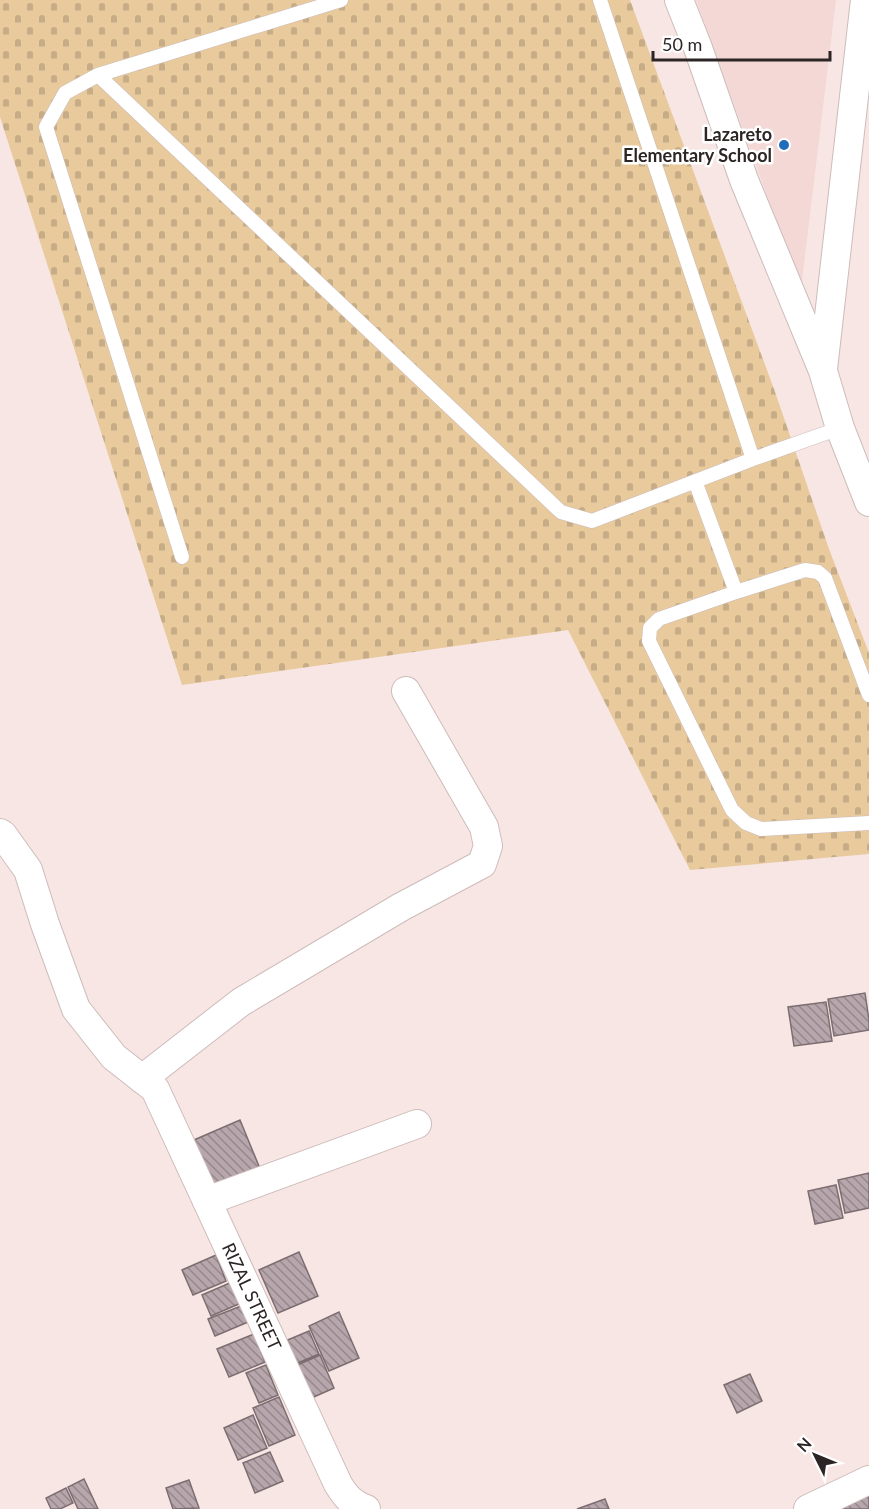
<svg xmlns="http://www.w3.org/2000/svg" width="869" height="1509" font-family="Lato,sans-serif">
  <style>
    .built { fill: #f3d8d5 }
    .cemetery { fill: url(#cemetery-stones) }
    .building { fill: url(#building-back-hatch); stroke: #7c6d71; stroke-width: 1.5 }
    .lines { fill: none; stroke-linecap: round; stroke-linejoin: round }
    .lane-casing { stroke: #cdbcba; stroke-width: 15 }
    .street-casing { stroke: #cdbcba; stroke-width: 30 }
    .lane { stroke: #fff; stroke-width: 14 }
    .street { stroke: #fff; stroke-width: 28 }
    .poi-dot { fill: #216cbb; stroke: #fff; stroke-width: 2 }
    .labels { text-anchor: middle; stroke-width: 5; stroke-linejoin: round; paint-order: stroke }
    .poi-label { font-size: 18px; font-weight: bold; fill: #2c2525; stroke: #fff; text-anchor: end }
    .street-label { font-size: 18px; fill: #2c2525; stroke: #fff }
  </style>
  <defs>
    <pattern id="cemetery-stones" width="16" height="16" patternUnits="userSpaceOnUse" patternTransform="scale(1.5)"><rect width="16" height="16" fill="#e8ca9d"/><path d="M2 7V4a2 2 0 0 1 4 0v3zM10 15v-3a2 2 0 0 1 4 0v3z" fill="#c7ad87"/></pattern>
    <pattern id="building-back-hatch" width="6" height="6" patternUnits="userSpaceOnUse" patternTransform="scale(1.5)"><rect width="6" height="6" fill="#b7a7ac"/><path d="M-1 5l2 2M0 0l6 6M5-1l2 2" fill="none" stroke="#95888c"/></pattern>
  </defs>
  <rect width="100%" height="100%" fill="#f8e6e4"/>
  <!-- built -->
  <path class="built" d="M696,0H836L801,289Z"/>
  <!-- cemetery -->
  <path class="cemetery" d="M0,0H630L774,389L829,549L869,653V854L690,870L568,630L182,685L0,117Z"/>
  <!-- building -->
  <path class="building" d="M865,993L869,1020V1030L834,1036L828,999Z
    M826,1002L832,1041L794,1046L788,1007Z
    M240,1120L263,1176L216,1195L194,1140Z
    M869,1173V1208L845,1213L838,1180Z
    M836,1185L843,1218L815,1224L808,1191Z
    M299,1252L318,1296L278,1313L259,1270Z
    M216,1255L226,1281L193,1295L182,1270Z
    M232,1282L241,1303L211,1316L202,1295Z
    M241,1306L248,1322L215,1336L208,1319Z
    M339,1312L359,1358L329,1371L309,1326Z
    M309,1331L319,1354L293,1365L283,1342Z
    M254,1334L265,1362L229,1377L217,1349Z
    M320,1355L334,1388L307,1400L293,1367Z
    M266,1365L278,1395L259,1403L246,1373Z
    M750,1374L762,1401L737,1413L724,1385Z
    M279,1397L295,1435L269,1446L253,1408Z
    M253,1415L267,1448L238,1460L224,1428Z
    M270,1452L283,1481L255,1493L243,1463Z
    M84,1479L98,1509H78L68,1487Z
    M189,1480L199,1508L173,1509L166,1488Z
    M869,1485V1509H841Z
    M66,1488L73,1503L60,1509H51L46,1498Z
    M605,1499L609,1509H577Z"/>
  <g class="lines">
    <!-- lane casing -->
    <g class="lane-casing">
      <path id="lane" d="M341,0L98,75L561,512L592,521L753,459L840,428
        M600,0L753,459
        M98,75L65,93L46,127L182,557
        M695,481L736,592
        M869,695L825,578L818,572L805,570L736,592L659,619L650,628L649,641L732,810L746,823L761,829L869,823"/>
    </g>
    <!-- street casing -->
    <g class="street-casing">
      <g id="street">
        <path d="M679,0L698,48L744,180L823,371L840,428L869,502"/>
        <path d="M823,369L865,0"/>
        <path id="s1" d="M0,833L3,835L28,870L45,924L76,1009L114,1057L155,1089L338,1484C346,1497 351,1503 366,1509"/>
        <path d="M142,1079L241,1002L401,907L482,864L488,846L484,827L406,691"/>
        <path d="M207,1201L417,1124"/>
        <path d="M808,1509L869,1480"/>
      </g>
    </g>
    <!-- lane -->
    <use href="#lane" class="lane"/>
    <!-- street -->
    <use href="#street" class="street"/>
  </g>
  <!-- markers -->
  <circle class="poi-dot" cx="784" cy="145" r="6"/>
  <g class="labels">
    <!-- poi labels -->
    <g class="poi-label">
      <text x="772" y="141">Lazareto<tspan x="772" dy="21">Elementary School</tspan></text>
    </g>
    <!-- street labels -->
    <g class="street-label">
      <text dy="6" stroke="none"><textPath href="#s1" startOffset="536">RIZAL STREET</textPath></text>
    </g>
  </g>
  <!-- north arrow -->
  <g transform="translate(815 1455) rotate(313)" stroke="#ffffff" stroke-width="4.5" paint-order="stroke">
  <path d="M0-4.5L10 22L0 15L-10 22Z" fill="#2c2525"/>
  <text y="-9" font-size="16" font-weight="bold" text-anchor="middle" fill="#2c2525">N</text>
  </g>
  <!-- scale -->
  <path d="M653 51v9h177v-9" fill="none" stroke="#2c2525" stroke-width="3"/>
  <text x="662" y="51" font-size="18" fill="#2c2525" stroke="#ffffff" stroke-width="4.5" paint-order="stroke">50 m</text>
</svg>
